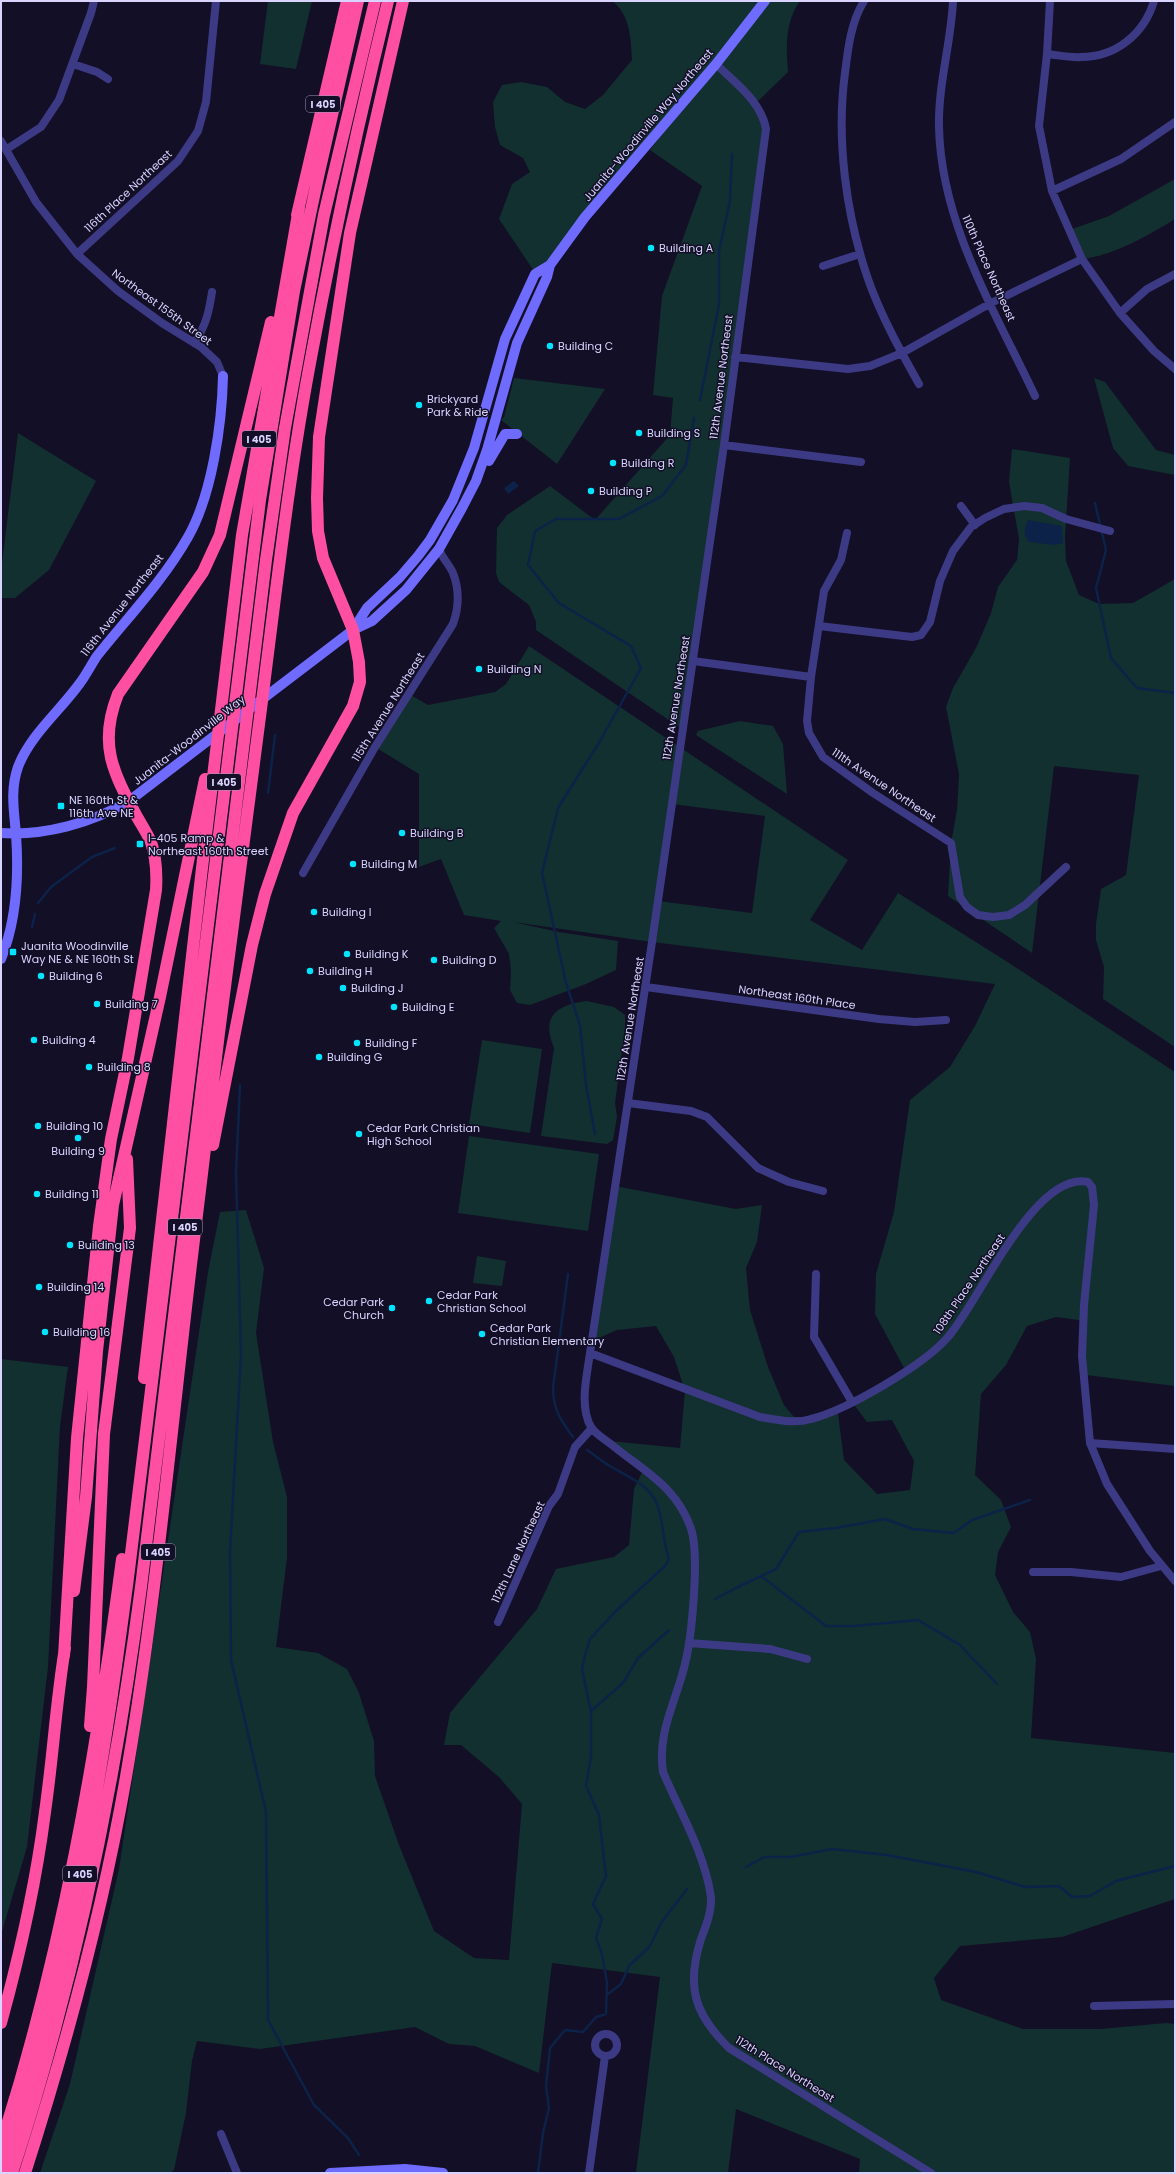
<svg xmlns="http://www.w3.org/2000/svg" width="1176" height="2174" font-family="Poppins,sans-serif">
  <style>
    .green { fill: #12302f; fill-rule: evenodd }
    .water { fill: #0c2248 }
    .lines { fill: none; stroke-linecap: round; stroke-linejoin: round }
    .stream { stroke: #0c2248; stroke-width: 2.5 }
    .street { stroke: #3d3a85; stroke-width: 8 }
    .secondary { stroke: #6f6bff; stroke-width: 10 }
    .highway { stroke: #ff4fa3; stroke-width: 12 }
    .poi-dot { fill: #00e5ff; stroke: #130f26; stroke-width: 1.5 }
    .labels { text-anchor: middle; stroke-width: 3; stroke-linejoin: round; paint-order: stroke }
    .shield { fill: #130f26; stroke: #9e99be; stroke-width: 1 }
    .shield-label { font-size: 10px; font-weight: bold; fill: #d9d4ff }
    .street-label { font-size: 11px; fill: #d9d4ff; stroke: #130f26 }
    .poi-label { font-size: 11px; fill: #d9d4ff; stroke: #130f26; text-anchor: start }
  </style>
  <rect width="100%" height="100%" fill="#130f26"/>
  <!-- green -->
  <path class="green" d="M268,1H312L296,69L260,64Z
    M612,1H800C785,21 786,48 788,72L756,103L766,129L682,729L536,630V622L529,605L499,582L496,573L497,528L507,515L550,486L595,520L670,435L673,398L653,395L662,296L702,186L650,150L709,73L538,277L499,219L512,184L530,172L523,158L500,145L495,127L493,102L502,85L521,82L547,87L565,102L585,109L603,95L632,60C631,39 630,14 612,1Z
    M1175,179V219C1147,236 1115,255 1082,259L1069,230L1109,216Z
    M514,378L605,389L557,464L501,420L504,417Z
    M1094,378L1105,382L1156,450L1175,455V475L1128,466L1113,448Z
    M18,433L96,481L49,570L15,598H1V571Z
    M1012,449L1070,458L1065,537L1066,561L1079,595L1099,604L1133,603L1175,579V1047L1103,999L1104,967L1096,940V924L1101,889L1126,875L1139,775L1054,766L1032,953L948,896L951,843L957,810L959,774L946,707L953,688L977,646L991,613L998,587L1017,560L1019,539L1009,482Z
    M529,646L848,860L810,920L862,950L898,893L1006,961L1175,1072V1386L1086,1375V1321L1056,1317L1027,1326L1006,1365L981,1394L975,1475L1001,1500L1011,1527L998,1552L995,1575L1013,1612L1030,1632L1036,1659L1031,1738L1175,1753V1899L1062,1937L960,1946L934,1978L941,2000L1023,2029H1101L1166,2023L1175,2024V2173H859L860,2159L736,2109L728,2173H636L660,1977L552,1963L539,2073L475,2046L449,2044L415,2027L260,2049L197,2041L192,2061L186,2113L174,2170L170,2173H40L70,2084L119,1869L208,1272L220,1212L246,1210L264,1268L256,1333L273,1442L287,1497V1558L276,1647L318,1653L347,1669L359,1693L374,1741L375,1776L399,1845L434,1931L474,1958L509,1960L522,1804L499,1777L461,1745H444L450,1713L537,1609L556,1569L614,1557L629,1545L634,1489L644,1468L610,1441L680,1448L685,1391L674,1357L656,1326L617,1330L592,1341L615,1186L736,1209L762,1205L757,1242L746,1268L750,1310L768,1367L784,1405L799,1423L837,1406L844,1460L877,1494L910,1490L914,1461L892,1420L867,1422L852,1402L904,1368L875,1314L876,1274L894,1212L910,1100L950,1067L975,1026L995,984L652,942L513,922L559,932L618,941L616,970L586,984L530,1005L517,1003L510,990L511,971L509,954L494,928L501,921L464,915L441,859L419,867V774L375,747L409,694L428,705L495,692L506,684ZM672,804L765,816L752,913L658,901Z
    M740,721L773,726L783,744L787,794L696,735L698,731Z
    M587,1001L614,1007L625,1015V1028L615,1103L617,1117L613,1140L607,1144L541,1136L554,1048C541,1017 555,1005 587,1001Z
    M482,1040L542,1049L530,1133L469,1124Z
    M469,1136L599,1154L588,1231L458,1213Z
    M477,1256L506,1261L502,1286L473,1283Z
    M1,1359L68,1367L60,1426L48,1667L27,1847L1,1935Z"/>
  <!-- water -->
  <path class="water" d="M514,481L519,486L508,494L504,488Z
    M1028,520L1062,526L1063,543L1055,545L1029,542C1023,534 1024,528 1028,520Z"/>
  <g class="lines">
    <!-- stream -->
    <path class="stream" d="M700,400L719,304V251L730,201L732,154
      M1095,503L1106,550L1096,588L1111,658L1137,688L1175,693
      M268,793L275,735
      M38,903L51,887L92,857L115,848
      M32,927L35,914
      M240,1085L236,1173L241,1355L230,1551L231,1660L266,1812L268,2020L314,2105L348,2138L359,2155
      M595,1134L586,1085L580,1025L566,983L542,873L558,808L600,741L641,668L631,646L559,603L528,565L535,531L556,519H619L662,496L686,465L694,418
      M568,1274L553,1388C553,1409 561,1421 573,1437
      M761,1576L826,1626H854L918,1620L960,1645L997,1684
      M715,1599L736,1588L776,1569L799,1532L836,1528L885,1519L913,1529L954,1533L972,1520L1030,1500
      M591,1711L623,1683L638,1658L669,1630
      M746,1867L764,1857H791L832,1849L887,1855L976,1872L1025,1887L1059,1886L1072,1897L1090,1896L1116,1881L1175,1866
      M608,1994L621,1984L629,1966L650,1946L661,1923L687,1889
      M538,2173L543,2133L549,2108L546,2086L550,2048L565,2030L583,2032L596,2017L606,2014L607,1983L602,1954L596,1938L602,1919L593,1904L606,1876L599,1815L586,1786L591,1757V1712L582,1669L585,1655L590,1639L615,1612L666,1565L669,1558C662,1541 664,1521 657,1504C649,1484 626,1476 610,1466C602,1462 595,1455 587,1450"/>
    <!-- street -->
    <path class="street" d="M864,1C851,22 848,48 845,73C836,139 846,215 868,279C881,316 900,350 919,384
      M953,1C951,43 938,85 939,127C941,224 995,311 1035,396
      M1050,1L1047,54L1039,126L1052,191L1082,259L1120,313L1154,351L1175,369
      M1047,54C1058,55 1070,58 1081,57C1116,57 1144,34 1154,1
      M73,64L97,72L108,79
      M716,64C736,84 761,101 766,129L724,445L652,942L590,1353C587,1375 579,1406 591,1427C595,1434 606,1440 612,1445C645,1472 679,1488 692,1532C699,1559 692,1636 685,1664C676,1702 657,1732 663,1772C680,1812 705,1854 711,1897C712,1911 706,1926 701,1939C686,1986 694,2014 729,2048L931,2173
      M1,141L36,202L77,254L118,291L162,323L201,347L217,362L223,376
      M7,149L41,127L59,100L91,13L94,1
      M1052,191L1121,159L1175,122
      M77,254L178,161L198,131L206,102L216,1
      M823,266L860,254
      M1120,313L1147,289L1175,274
      M194,343C206,326 209,312 212,292
      M735,357L848,369L870,366L902,353L991,303L1082,259
      M724,445L861,462
      M961,506L975,525
      M847,533L841,560L824,591L811,677L807,721L809,733L823,757L873,793L951,843L960,897L967,907L978,915L993,917L1009,915L1025,905L1066,867
      M819,626L912,637L921,635L930,622L940,581L953,551L971,527L985,518L1004,509L1024,506L1042,508L1066,519L1110,531
      M693,661L811,677
      M303,873L375,747L453,624C459,607 460,591 453,573C449,564 442,558 439,549
      M646,987L879,1019L915,1022L946,1020
      M628,1103L691,1111L707,1117L758,1168L789,1182L823,1191
      M816,1274L814,1337L852,1402
      M590,1353L760,1417C777,1420 795,1424 811,1419C847,1410 924,1365 948,1337C979,1302 1034,1171 1088,1182L1092,1187L1094,1205L1084,1305L1082,1356L1090,1443L1107,1484L1150,1551L1175,1581
      M1090,1443L1175,1449
      M1033,1572H1071L1121,1577L1161,1566
      M498,1622L549,1506L558,1494L575,1447L592,1428
      M689,1643L770,1649L807,1659
      M1094,2006L1175,2004
      M595 2045a11 11 0 1 1 22 0a11 11 0 1 1-22 0Z
      M221,2134L237,2173
      M589,2173L605,2056"/>
    <!-- secondary -->
    <path class="secondary" d="M489,461L505,434H517
      M353,630L367,608L400,577L418,556L430,540L453,500L474,448L505,339L535,274L550,265L585,217L716,64L765,1
      M1,833C44,836 92,823 129,801L353,630L372,621L406,590L439,549L462,508L476,481L487,450L517,343L547,277L550,265
      M1,959C17,920 19,876 16,834C14,811 10,790 18,767C30,735 60,711 80,683C86,675 91,665 97,656C128,617 163,581 188,537C212,495 222,424 223,376
      M330,2173L405,2169L443,2173"/>
    <!-- highway -->
    <path class="highway" d="M297,215L347,1
      M213,1145L252,945L265,894L293,813L353,706L360,682L359,662L353,630L323,558L318,531L317,498L319,437L350,233L403,1
      M144,1378L202,868L242,535L299,208
      M74,1591L86,1497L97,1351L113,1205L160,997L205,779
      M64,1656L77,1438L99,1226L111,1139L128,1058L156,890C157,874 156,857 151,842C147,833 141,824 136,815C113,772 98,744 118,694L203,572L220,535L271,322
      M90,1726L93,1687L104,1434L130,1228L127,1159
      M1,2023C20,1954 36,1883 45,1812C53,1757 56,1702 65,1648
      M1,2144C62,1954 96,1757 122,1559
      M1,2173C34,2066 64,1957 86,1847C104,1758 116,1668 128,1578L260,500L294,291L318,177L358,1
      M12,2173C75,1982 115,1786 141,1587L266,560L285,428L324,215L375,1
      M25,2173C68,2039 105,1903 128,1765C157,1594 172,1421 193,1248C214,1068 237,889 261,709C276,592 289,474 311,358C333,239 359,119 388,1"/>
  </g>
  <!-- markers -->
  <g class="poi-dot">
    <circle cx="651" cy="248" r="4"/>
    <circle cx="550" cy="346" r="4"/>
    <circle cx="419" cy="405" r="4"/>
    <circle cx="639" cy="433" r="4"/>
    <circle cx="613" cy="463" r="4"/>
    <circle cx="591" cy="491" r="4"/>
    <circle cx="479" cy="669" r="4"/>
    <rect x="57" y="802" width="8" height="8" rx="2"/>
    <circle cx="402" cy="833" r="4"/>
    <rect x="136" y="840" width="8" height="8" rx="2"/>
    <circle cx="353" cy="864" r="4"/>
    <circle cx="314" cy="912" r="4"/>
    <rect x="9" y="948" width="8" height="8" rx="2"/>
    <circle cx="347" cy="954" r="4"/>
    <circle cx="434" cy="960" r="4"/>
    <circle cx="310" cy="971" r="4"/>
    <circle cx="41" cy="976" r="4"/>
    <circle cx="343" cy="988" r="4"/>
    <circle cx="97" cy="1004" r="4"/>
    <circle cx="394" cy="1007" r="4"/>
    <circle cx="34" cy="1040" r="4"/>
    <circle cx="357" cy="1043" r="4"/>
    <circle cx="319" cy="1057" r="4"/>
    <circle cx="89" cy="1067" r="4"/>
    <circle cx="38" cy="1126" r="4"/>
    <circle cx="359" cy="1134" r="4"/>
    <circle cx="78" cy="1138" r="4"/>
    <circle cx="37" cy="1194" r="4"/>
    <circle cx="70" cy="1245" r="4"/>
    <circle cx="39" cy="1287" r="4"/>
    <circle cx="429" cy="1301" r="4"/>
    <circle cx="392" cy="1308" r="4"/>
    <circle cx="45" cy="1332" r="4"/>
    <circle cx="482" cy="1334" r="4"/>
  </g>
  <g class="labels">
    <!-- shield labels -->
    <g class="shield">
      <rect x="306" y="96" width="34" height="16" rx="3"/>
      <rect x="242" y="431" width="34" height="16" rx="3"/>
      <rect x="207" y="774" width="34" height="16" rx="3"/>
      <rect x="168" y="1219" width="34" height="16" rx="3"/>
      <rect x="141" y="1544" width="34" height="16" rx="3"/>
      <rect x="63" y="1866" width="34" height="16" rx="3"/>
    </g>
    <g class="shield-label">
      <text x="323" y="108">I 405</text>
      <text x="259" y="443">I 405</text>
      <text x="224" y="786">I 405</text>
      <text x="185" y="1231">I 405</text>
      <text x="158" y="1556">I 405</text>
      <text x="80" y="1878">I 405</text>
    </g>
    <!-- street labels -->
    <g class="street-label">
      <text transform="translate(648 125) rotate(-50)" y="4">Juanita-Woodinville Way Northeast</text>
      <text transform="translate(128 191) rotate(-43)" y="4">116th Place Northeast</text>
      <text transform="translate(989 268) rotate(66)" y="4">110th Place Northeast</text>
      <text transform="translate(162 307) rotate(36)" y="4">Northeast 155th Street</text>
      <text transform="translate(721 377) rotate(-83)" y="4">112th Avenue Northeast</text>
      <text transform="translate(122 605) rotate(-52)" y="4">116th Avenue Northeast</text>
      <text transform="translate(676 698) rotate(-81)" y="4">112th Avenue Northeast</text>
      <text transform="translate(388 707) rotate(-58)" y="4">115th Avenue Northeast</text>
      <text transform="translate(189 740) rotate(-38)" y="4">Juanita-Woodinville Way</text>
      <text transform="translate(884 785) rotate(34)" y="4">111th Avenue Northeast</text>
      <text transform="translate(797 997) rotate(8)" y="4">Northeast 160th Place</text>
      <text transform="translate(630 1019) rotate(-81)" y="4">112th Avenue Northeast</text>
      <text transform="translate(969 1284) rotate(-56)" y="4">108th Place Northeast</text>
      <text transform="translate(518 1552) rotate(-65)" y="4">112th Lane Northeast</text>
      <text transform="translate(785 2069) rotate(32)" y="4">112th Place Northeast</text>
    </g>
    <!-- poi labels -->
    <g class="poi-label">
      <text x="659" y="252">Building A</text>
      <text x="558" y="350">Building C</text>
      <text x="427" y="403">Brickyard<tspan x="427" dy="13">Park &amp; Ride</tspan></text>
      <text x="647" y="437">Building S</text>
      <text x="621" y="467">Building R</text>
      <text x="599" y="495">Building P</text>
      <text x="487" y="673">Building N</text>
      <text x="69" y="804">NE 160th St &amp;<tspan x="69" dy="13">116th Ave NE</tspan></text>
      <text x="410" y="837">Building B</text>
      <text x="148" y="842">I-405 Ramp &amp;<tspan x="148" dy="13">Northeast 160th Street</tspan></text>
      <text x="361" y="868">Building M</text>
      <text x="322" y="916">Building I</text>
      <text x="21" y="950">Juanita Woodinville<tspan x="21" dy="13">Way NE &amp; NE 160th St</tspan></text>
      <text x="355" y="958">Building K</text>
      <text x="442" y="964">Building D</text>
      <text x="318" y="975">Building H</text>
      <text x="49" y="980">Building 6</text>
      <text x="351" y="992">Building J</text>
      <text x="105" y="1008">Building 7</text>
      <text x="402" y="1011">Building E</text>
      <text x="42" y="1044">Building 4</text>
      <text x="365" y="1047">Building F</text>
      <text x="327" y="1061">Building G</text>
      <text x="97" y="1071">Building 8</text>
      <text x="46" y="1130">Building 10</text>
      <text x="367" y="1132">Cedar Park Christian<tspan x="367" dy="13">High School</tspan></text>
      <text x="78" y="1155" text-anchor="middle">Building 9</text>
      <text x="45" y="1198">Building 11</text>
      <text x="78" y="1249">Building 13</text>
      <text x="47" y="1291">Building 14</text>
      <text x="437" y="1299">Cedar Park<tspan x="437" dy="13">Christian School</tspan></text>
      <text x="384" y="1306" text-anchor="end">Cedar Park<tspan x="384" dy="13">Church</tspan></text>
      <text x="490" y="1332">Cedar Park<tspan x="490" dy="13">Christian Elementary</tspan></text>
      <text x="53" y="1336">Building 16</text>
    </g>
  </g>
  <!-- border -->
  <rect width="1176" height="2174" fill="none" stroke="#d9d4ff" stroke-width="4"/>
</svg>
